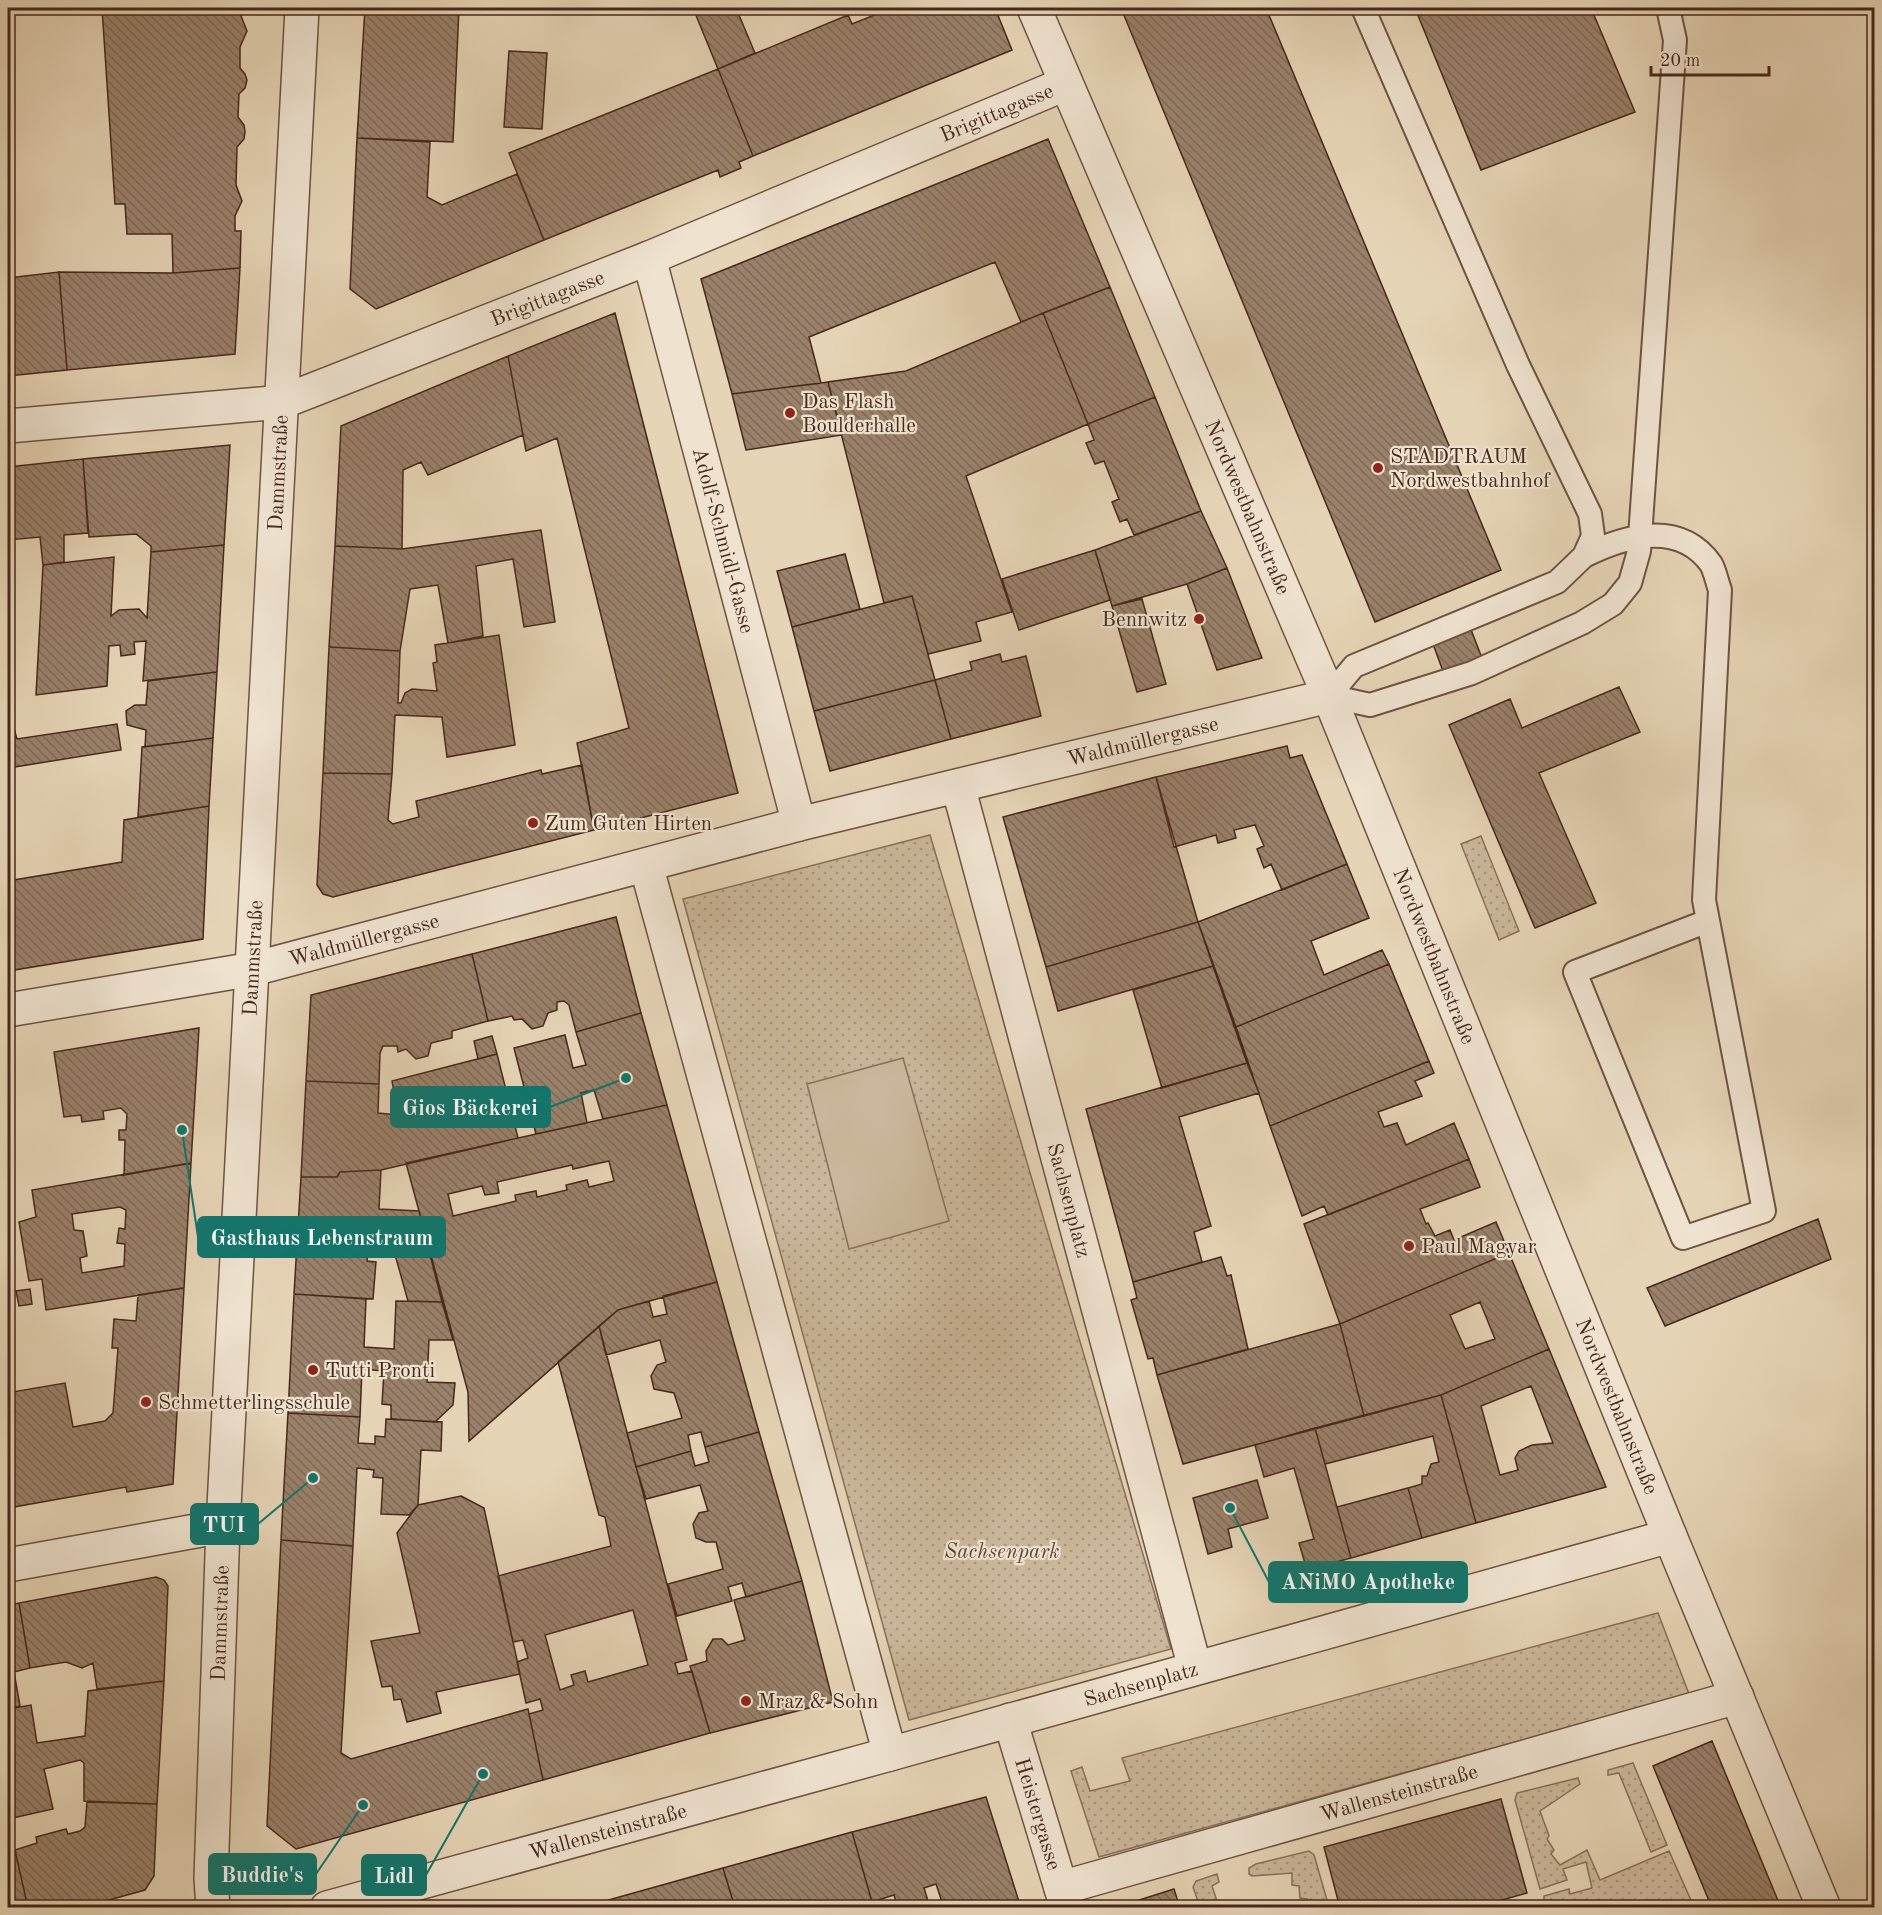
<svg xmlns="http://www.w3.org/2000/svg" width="1882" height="1915" font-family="'Old Standard TT',serif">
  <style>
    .green { fill: url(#green-dots); stroke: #89705a; stroke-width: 1.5 }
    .pitch { fill: #cbb79b; stroke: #89705a; stroke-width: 1.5 }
    .building { fill: url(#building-back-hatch); stroke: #47281a; stroke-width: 1.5; fill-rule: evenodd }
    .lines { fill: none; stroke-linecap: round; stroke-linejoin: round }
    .service-casing { stroke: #6f5341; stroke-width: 26 }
    .minor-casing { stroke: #6f5341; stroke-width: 36 }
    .tertiary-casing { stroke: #6f5341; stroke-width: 36 }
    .service { stroke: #efe3d0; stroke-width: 22 }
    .minor { stroke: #efe3d0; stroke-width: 33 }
    .tertiary { stroke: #efe3d0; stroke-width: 33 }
    .poi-dot { fill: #8f2418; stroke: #efe3d0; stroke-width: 2 }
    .labels { text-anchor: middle; stroke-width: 4.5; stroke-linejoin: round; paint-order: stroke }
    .street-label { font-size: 21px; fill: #47281a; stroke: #efe3d0 }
    .poi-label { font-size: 21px; fill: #47281a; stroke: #efe3d0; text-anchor: start }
    .park-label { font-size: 21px; font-style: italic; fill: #614534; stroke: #efe3d0 }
    .leader { fill: none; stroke: #0f766e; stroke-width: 2 }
    .callout-dot { fill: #0f766e; stroke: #efe3d0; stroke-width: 2 }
    .callout { fill: #0f766e; stroke: #0f766e; stroke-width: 2 }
    .callout-label { font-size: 22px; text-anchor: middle; font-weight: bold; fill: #fff }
  </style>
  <defs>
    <pattern id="green-dots" width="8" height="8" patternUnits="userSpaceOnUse" patternTransform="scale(1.5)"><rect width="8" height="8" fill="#cbb79b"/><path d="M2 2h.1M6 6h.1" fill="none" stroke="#a7957e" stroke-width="1.8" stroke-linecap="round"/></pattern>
    <pattern id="building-back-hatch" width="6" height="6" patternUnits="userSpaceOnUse" patternTransform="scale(1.5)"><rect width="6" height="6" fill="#9a816b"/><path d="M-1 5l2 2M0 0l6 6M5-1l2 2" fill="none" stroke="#7f6a57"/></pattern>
  </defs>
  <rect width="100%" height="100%" fill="#e6d4b6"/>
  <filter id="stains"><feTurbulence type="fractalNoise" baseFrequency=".00333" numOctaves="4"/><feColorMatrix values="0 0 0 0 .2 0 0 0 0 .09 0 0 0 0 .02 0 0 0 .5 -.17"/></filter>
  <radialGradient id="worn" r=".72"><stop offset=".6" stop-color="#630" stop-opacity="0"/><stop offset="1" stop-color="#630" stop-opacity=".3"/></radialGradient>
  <!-- green -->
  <path class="green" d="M930,835L1171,1649L909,1720L683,899Z
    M1481,836L1519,931L1499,940L1461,844Z
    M1658,1613L1689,1694L1099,1857L1071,1771L1082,1767L1090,1791L1130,1781L1122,1758Z
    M1633,1763L1667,1845L1651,1852L1619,1773L1608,1775V1770Z
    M1578,1778L1580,1784L1540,1811L1549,1836L1547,1839L1554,1850L1551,1854L1560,1865L1587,1850L1600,1880L1669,1851L1694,1907H1544V1896L1569,1889L1570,1894L1592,1888L1586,1862L1563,1869L1567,1880L1540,1889L1515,1800L1517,1793Z
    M1309,1851L1314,1855L1329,1907H1308L1307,1899L1300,1898L1299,1886L1292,1885V1873L1252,1876L1249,1874V1868L1256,1864Z
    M1217,1874L1219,1882L1212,1886L1219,1907H1200L1193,1887L1196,1881Z"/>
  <!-- pitch -->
  <path class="pitch" d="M903,1058L949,1221L849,1249L807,1084Z"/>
  <!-- building -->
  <path class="building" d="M102,8H242L241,16L247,31L240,47V68L245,74L247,80L245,88L239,94L238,117L244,125L245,132L244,139L237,147L236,185L242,201L235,216V231H241L240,268L173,273L172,234H127L125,204H115Z
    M365,8H459L453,142L357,138Z
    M693,8H736L755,53L718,69Z
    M892,8H995L1012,50L753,156L718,69L848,15L852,24Z
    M1121,8H1266L1501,570L1375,622Z
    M1415,8H1591L1635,112L1481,170Z
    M509,51L547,53L542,129L504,127Z
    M718,69L753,156L739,162L741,168L720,177L718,170L544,240L509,153Z
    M357,138L430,142L427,197L442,205L517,174L544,240L376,309L350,289Z
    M1048,139L1110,287L1021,322L995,262L809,337L821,383L732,394L701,279Z
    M240,268L235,354L67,370L59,272L173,273Z
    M59,272L67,370L8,376V278Z
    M1110,287L1155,397L1088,424L1043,313Z
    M615,313L738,793L594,830L577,743L629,728L557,438L526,451L508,356Z
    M1043,313L1088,424L966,476L1012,612L976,622L981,641L928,654L912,596L884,603L828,382L906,371Z
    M508,356L523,435L428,475L421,462L403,470L402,549L335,546L341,426Z
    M828,382L842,435L746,450L732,394Z
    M1155,397L1201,511L1134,535L1127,519L1120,522L1112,502L1119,499L1104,461L1095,464L1086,443L1094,440L1088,424Z
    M230,445L224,545L151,552V546L136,534L89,537L83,459Z
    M83,459L88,533L64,535V562L43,565L40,537L8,540V467Z
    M1201,511L1227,568L1187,584L1112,606L1095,550Z
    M541,530L555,622L524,627L513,559L476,566L483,636L448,643L438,585L410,589L400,651L329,647L335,546L402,549Z
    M224,545L217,672L143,681L146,641L134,642L135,654L121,656L120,645L109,646L107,686L36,695L43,565L114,557L111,616L119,610L139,609L147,618L151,552Z
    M1095,550L1110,600L1019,630L1002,579Z
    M845,554L860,609L792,627L777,571Z
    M1227,568L1262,658L1217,670L1187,584Z
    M912,596L935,680L814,711L792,627Z
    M1142,599L1166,684L1137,692L1112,606Z
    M1470,627L1482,658L1444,674L1433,644Z
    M499,635L515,745L447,757L442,717L395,715L392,774L323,773L329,647L400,651L398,703H401L405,693L412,689L437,691L433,663L437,662L435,645Z
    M1000,654L1002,662L1026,656L1041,716L951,739L935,680L972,670L970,662Z
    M217,672L213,738L145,747L146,730L127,725L126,711L135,705H146L148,681Z
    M935,680L951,739L830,771L814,711Z
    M1619,687L1640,732L1539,773L1596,903L1535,928L1449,725L1510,699L1522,728Z
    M8,708L17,739L117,724L121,750L8,768Z
    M213,738L209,806L138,817L142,747Z
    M1287,746L1290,758L1302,755L1347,864L1282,890L1271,864L1264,868L1257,849L1264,846L1255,825L1234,830L1236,838L1218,843L1216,835L1174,847L1156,777Z
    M582,765L594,830L333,897L323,894L317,885L323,773L392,774L388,820L393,824L419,817L416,801L541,770L542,774Z
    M1156,777L1198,922L1046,967L1003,817Z
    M209,806L203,939L8,971V881L122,862L124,820Z
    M1347,864L1369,918L1311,941L1324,975L1382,950L1389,964L1236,1027L1198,922Z
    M616,917L641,1013L576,1032L569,1005L564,1001L557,1002V1010L548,1013L543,1026L532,1029L522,1019L514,1020L512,1016L488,1021L472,954Z
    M1198,922L1213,966L1058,1011L1046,967Z
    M472,954L488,1021L452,1031V1038L431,1043L428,1056L416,1059L406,1049L398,1052L397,1046H383L380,1053L379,1084L306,1081L311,995Z
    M1389,964L1429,1061L1270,1126L1236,1027Z
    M1213,966L1247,1063L1162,1088L1133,990Z
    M641,1013L667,1105L603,1119L594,1090L581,1093L587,1123L536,1134L514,1048L565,1035L573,1068L586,1065L576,1032Z
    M199,1028L191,1163L124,1175L125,1140H119V1130H126L127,1114L121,1108L103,1111L104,1119L82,1122L81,1115L64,1117L54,1052Z
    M492,1036L497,1054L478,1059L474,1041Z
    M497,1054L518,1138L381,1170L340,1172L337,1177H301L306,1081L379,1084L378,1113L398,1115L392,1081Z
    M1429,1061L1434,1073L1415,1081L1422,1096L1378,1112L1384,1127L1397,1123L1406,1145L1454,1123L1469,1159L1328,1215L1324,1206L1302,1216L1270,1126Z
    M1247,1063L1259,1093L1179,1117L1211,1226L1194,1232L1202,1262L1133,1282L1086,1109Z
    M667,1105L717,1282L618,1310L469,1441L468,1392L406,1163ZM609,1161L614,1181L589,1187L587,1180L566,1185L567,1190L537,1197L536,1191L515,1195L516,1201L453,1216L448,1194L482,1186L485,1195L499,1193L497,1182L572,1165L573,1169Z
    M1469,1159L1480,1187L1420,1209L1426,1224L1428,1223L1435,1236L1450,1230L1454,1240L1496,1222L1509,1253L1340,1324L1304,1224Z
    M191,1163L184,1288L46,1310L42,1279L29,1281L19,1222L36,1217L32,1190ZM120,1207L126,1210L125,1229L119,1228L117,1243L125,1244L124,1266L82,1273L80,1258L87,1256L83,1231L74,1230L72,1214Z
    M381,1170L379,1209L419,1211L442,1302L408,1301L389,1233L371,1231L367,1261L376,1262L373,1299L294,1294L301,1177H337L340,1172Z
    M1818,1219L1831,1259L1665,1326L1647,1288Z
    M1509,1253L1549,1349L1441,1395L1364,1416L1340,1324ZM1480,1302L1495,1339L1465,1349L1450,1315Z
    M1221,1257L1227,1276L1231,1275L1248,1349L1157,1375L1153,1358L1148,1359L1131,1300L1137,1298L1133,1282Z
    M717,1282L759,1432L705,1447L701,1432L688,1435L691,1451L636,1467L627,1433L682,1418L674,1393L654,1389L651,1376L657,1365L666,1362L660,1340L606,1355L599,1326L618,1310L649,1301L653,1317L667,1314L663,1296Z
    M184,1288L173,1484L127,1492L126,1487L8,1508V1414L15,1413L12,1392L65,1383L73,1427L105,1421L113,1413L118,1348H112L114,1319L136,1321L138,1295Z
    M30,1289L32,1304L19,1306L16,1291Z
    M294,1294L366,1299L364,1347L394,1349L396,1301L442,1302L453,1340H429L427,1382L455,1383L453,1405L435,1422L391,1419V1405L382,1404L384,1371L362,1369L360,1417L288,1413Z
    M1340,1324L1364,1416L1183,1464L1157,1375Z
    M599,1326L687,1660L675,1663L678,1674L692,1671L710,1733L543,1780L529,1714L543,1710L540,1699L526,1703L517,1662L528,1658L523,1640L513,1642L498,1576L611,1546L605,1517L599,1515L558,1362ZM633,1610L648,1665L588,1682L585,1671L571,1675L574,1685L560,1690L545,1635Z
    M1549,1349L1606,1487L1476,1523L1441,1395ZM1531,1386L1553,1443L1532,1445L1519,1451L1515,1458L1518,1470L1500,1475L1481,1406Z
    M1441,1395L1476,1523L1422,1538L1408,1488L1422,1484V1476H1427L1431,1464L1439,1462L1433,1436L1325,1464L1315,1428Z
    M288,1413L360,1417L358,1443L375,1444V1436L385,1437L386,1419L442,1422L441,1451L421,1450L418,1505L409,1515L381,1514L383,1478L373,1477L374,1470L357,1468L353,1546L281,1540Z
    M1315,1428L1351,1558L1307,1570L1299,1543L1314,1539L1294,1468L1264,1477L1255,1445Z
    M759,1432L802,1581L746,1597L742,1583L728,1587L732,1601L677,1616L668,1584L723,1569L716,1542H706L696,1538L693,1524L699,1513L708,1511L700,1485L646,1499L636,1467L691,1451L695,1466L709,1462L705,1447Z
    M1257,1480L1268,1518L1228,1529L1232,1547L1208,1554L1193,1498Z
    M1408,1488L1422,1538L1351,1558L1337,1507Z
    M461,1496L484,1508L520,1674L436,1692L441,1713L407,1722L401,1699L394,1700L392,1686L382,1687L371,1641L420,1633L397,1533L418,1505Z
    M281,1540L353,1546L341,1753L351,1759L528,1709L543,1780L296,1849L267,1826Z
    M156,1577L164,1580L168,1586L164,1681L97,1689L93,1663L82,1668L66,1662L30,1668L19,1603Z
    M802,1581L833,1702L710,1733L690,1666L707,1661L706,1651L713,1639H722L728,1645L745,1640L734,1600Z
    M19,1603L30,1668L14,1672L20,1706L8,1709V1605Z
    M164,1681L157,1804L84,1801V1763L80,1760L44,1769L53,1809L8,1819V1709L31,1705L37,1743L85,1736L88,1691Z
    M1712,1741L1781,1908H1712L1653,1766Z
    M986,1797L1021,1908H944L936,1884L924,1888L928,1901L925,1908H898L894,1895L872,1902L852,1832Z
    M1501,1799L1527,1893L1474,1908H1340L1324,1847Z
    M87,1802L157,1804L154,1876L145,1890L80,1908H28L15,1850L37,1843L36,1837L66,1829L68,1834L80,1831L85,1827Z
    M852,1832L872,1902L853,1908H735L723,1868Z
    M15,1850L28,1908H8V1852Z
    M723,1868L735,1908H580Z
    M1174,1889L1180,1908H1114Z"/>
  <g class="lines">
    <!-- service casing -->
    <g class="service-casing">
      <path id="service" d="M1363,8L1518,365L1590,514L1593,536L1584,556L1557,582L1354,666L1329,696L1370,705L1472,673L1582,623L1613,604L1630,583L1639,551L1675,40L1668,8
        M1584,556C1624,536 1679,519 1711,564C1715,571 1717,582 1720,590L1704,900L1764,1211L1683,1238L1575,972L1708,921"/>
    </g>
    <!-- minor casing -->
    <g class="minor-casing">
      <g id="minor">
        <path id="s1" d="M649,258L799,824"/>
        <path id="s2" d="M8,426L282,402L649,258L1065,84"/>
        <path id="s3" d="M958,786L1195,1668"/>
        <path d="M646,865L890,1754"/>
        <path id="s4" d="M8,1010L253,969L799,824L1329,696"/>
        <path d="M8,1565L223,1526"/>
        <path id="s5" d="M1010,1720L1067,1908"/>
        <path id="s6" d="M1061,1888L1737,1697"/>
        <path id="s7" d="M213,1908L211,1878L223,1526L302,8"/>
      </g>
    </g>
    <!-- tertiary casing -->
    <g class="tertiary-casing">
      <g id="tertiary">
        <path id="s8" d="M1034,8L1329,696L1670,1536L1824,1908"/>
        <path id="s9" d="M327,1908L890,1754L1670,1536"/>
      </g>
    </g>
    <!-- service -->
    <use href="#service" class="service"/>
    <!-- minor -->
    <use href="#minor" class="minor"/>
    <!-- tertiary -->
    <use href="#tertiary" class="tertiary"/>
  </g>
  <!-- markers -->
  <g class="poi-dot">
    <circle cx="790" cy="413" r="6"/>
    <circle cx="1378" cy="468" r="6"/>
    <circle cx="1199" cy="619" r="6"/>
    <circle cx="533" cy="823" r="6"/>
    <circle cx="1409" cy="1246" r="6"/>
    <circle cx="313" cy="1370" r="6"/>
    <circle cx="146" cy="1402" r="6"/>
    <circle cx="746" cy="1701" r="6"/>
  </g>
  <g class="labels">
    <!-- street labels -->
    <g class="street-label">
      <text dy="7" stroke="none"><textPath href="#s2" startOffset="1046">Brigittagasse</textPath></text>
      <text dy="7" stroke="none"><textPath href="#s2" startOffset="560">Brigittagasse</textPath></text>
      <text dy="7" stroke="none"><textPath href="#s7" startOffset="1437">Dammstraße</textPath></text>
      <text dy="7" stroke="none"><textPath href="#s8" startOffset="543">Nordwestbahnstraße</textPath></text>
      <text dy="7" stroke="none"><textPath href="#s1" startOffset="292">Adolf-Schmidl-Gasse</textPath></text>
      <text dy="7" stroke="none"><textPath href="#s4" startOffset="1167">Waldmüllergasse</textPath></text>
      <text dy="7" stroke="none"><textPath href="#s4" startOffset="363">Waldmüllergasse</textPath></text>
      <text dy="7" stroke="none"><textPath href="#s8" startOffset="1029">Nordwestbahnstraße</textPath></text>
      <text dy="7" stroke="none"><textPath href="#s7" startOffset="951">Dammstraße</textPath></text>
      <text dy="7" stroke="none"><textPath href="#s3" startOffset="429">Sachsenplatz</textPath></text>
      <text dy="7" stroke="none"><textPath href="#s8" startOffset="1515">Nordwestbahnstraße</textPath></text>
      <text dy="7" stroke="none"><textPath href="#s7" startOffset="285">Dammstraße</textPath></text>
      <text dy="7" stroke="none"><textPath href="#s9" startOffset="844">Sachsenplatz</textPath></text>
      <text dy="7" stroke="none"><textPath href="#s6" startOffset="351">Wallensteinstraße</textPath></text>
      <text dy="7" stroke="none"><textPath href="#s5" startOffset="98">Heistergasse</textPath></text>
      <text dy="7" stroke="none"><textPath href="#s9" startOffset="291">Wallensteinstraße</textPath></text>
    </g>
    <!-- poi labels -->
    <g class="poi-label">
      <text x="802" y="408">Das Flash<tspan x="802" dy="24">Boulderhalle</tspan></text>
      <text x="1390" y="463">STADTRAUM<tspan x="1390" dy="24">Nordwestbahnhof</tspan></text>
      <text x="1187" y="626" text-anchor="end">Bennwitz</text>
      <text x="545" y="830">Zum Guten Hirten</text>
      <text x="1421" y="1253">Paul Magyar</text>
      <text x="325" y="1377">Tutti Pronti</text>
      <text x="158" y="1409">Schmetterlingsschule</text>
      <text x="758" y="1708">Mraz &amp; Sohn</text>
    </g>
    <!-- park labels -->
    <g class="park-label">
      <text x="1002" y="1558">Sachsenpark</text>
    </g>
  </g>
  <!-- callouts -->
  <path class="leader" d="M626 1078L550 1107M182 1130L198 1237M313 1478L258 1524M1230 1508L1269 1582M363 1805L316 1874M483 1774L426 1875"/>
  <g class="callout-dot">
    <circle cx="626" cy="1078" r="6"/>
    <circle cx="182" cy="1130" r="6"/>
    <circle cx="313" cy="1478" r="6"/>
    <circle cx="1230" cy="1508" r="6"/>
    <circle cx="363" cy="1805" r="6"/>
    <circle cx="483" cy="1774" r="6"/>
  </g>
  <g class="callout">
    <rect x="391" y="1087" width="159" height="40" rx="6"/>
    <rect x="198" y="1217" width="247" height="40" rx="6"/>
    <rect x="191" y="1504" width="67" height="40" rx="6"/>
    <rect x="1269" y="1562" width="198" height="40" rx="6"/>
    <rect x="209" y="1854" width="107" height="40" rx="6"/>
    <rect x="362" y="1855" width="64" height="40" rx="6"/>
  </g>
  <g class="callout-label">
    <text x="470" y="1115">Gios Bäckerei</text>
    <text x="322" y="1245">Gasthaus Lebenstraum</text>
    <text x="224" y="1532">TUI</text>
    <text x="1368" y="1589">ANiMO Apotheke</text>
    <text x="262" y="1882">Buddie's</text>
    <text x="394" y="1883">Lidl</text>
  </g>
  <!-- margin -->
  <rect width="1882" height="1915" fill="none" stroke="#e6d4b6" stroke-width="30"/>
  <rect x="9" y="9" width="1864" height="1897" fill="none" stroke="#47281a" stroke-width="3"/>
  <rect x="15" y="15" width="1852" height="1885" fill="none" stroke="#47281a" stroke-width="1.5"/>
  <!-- scale -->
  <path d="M1651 66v9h118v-9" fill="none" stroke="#47281a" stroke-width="3"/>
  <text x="1660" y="66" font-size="18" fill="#47281a" stroke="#efe3d0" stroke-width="4.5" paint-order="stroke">20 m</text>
  <rect width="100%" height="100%" filter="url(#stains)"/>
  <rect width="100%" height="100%" fill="url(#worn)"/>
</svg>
